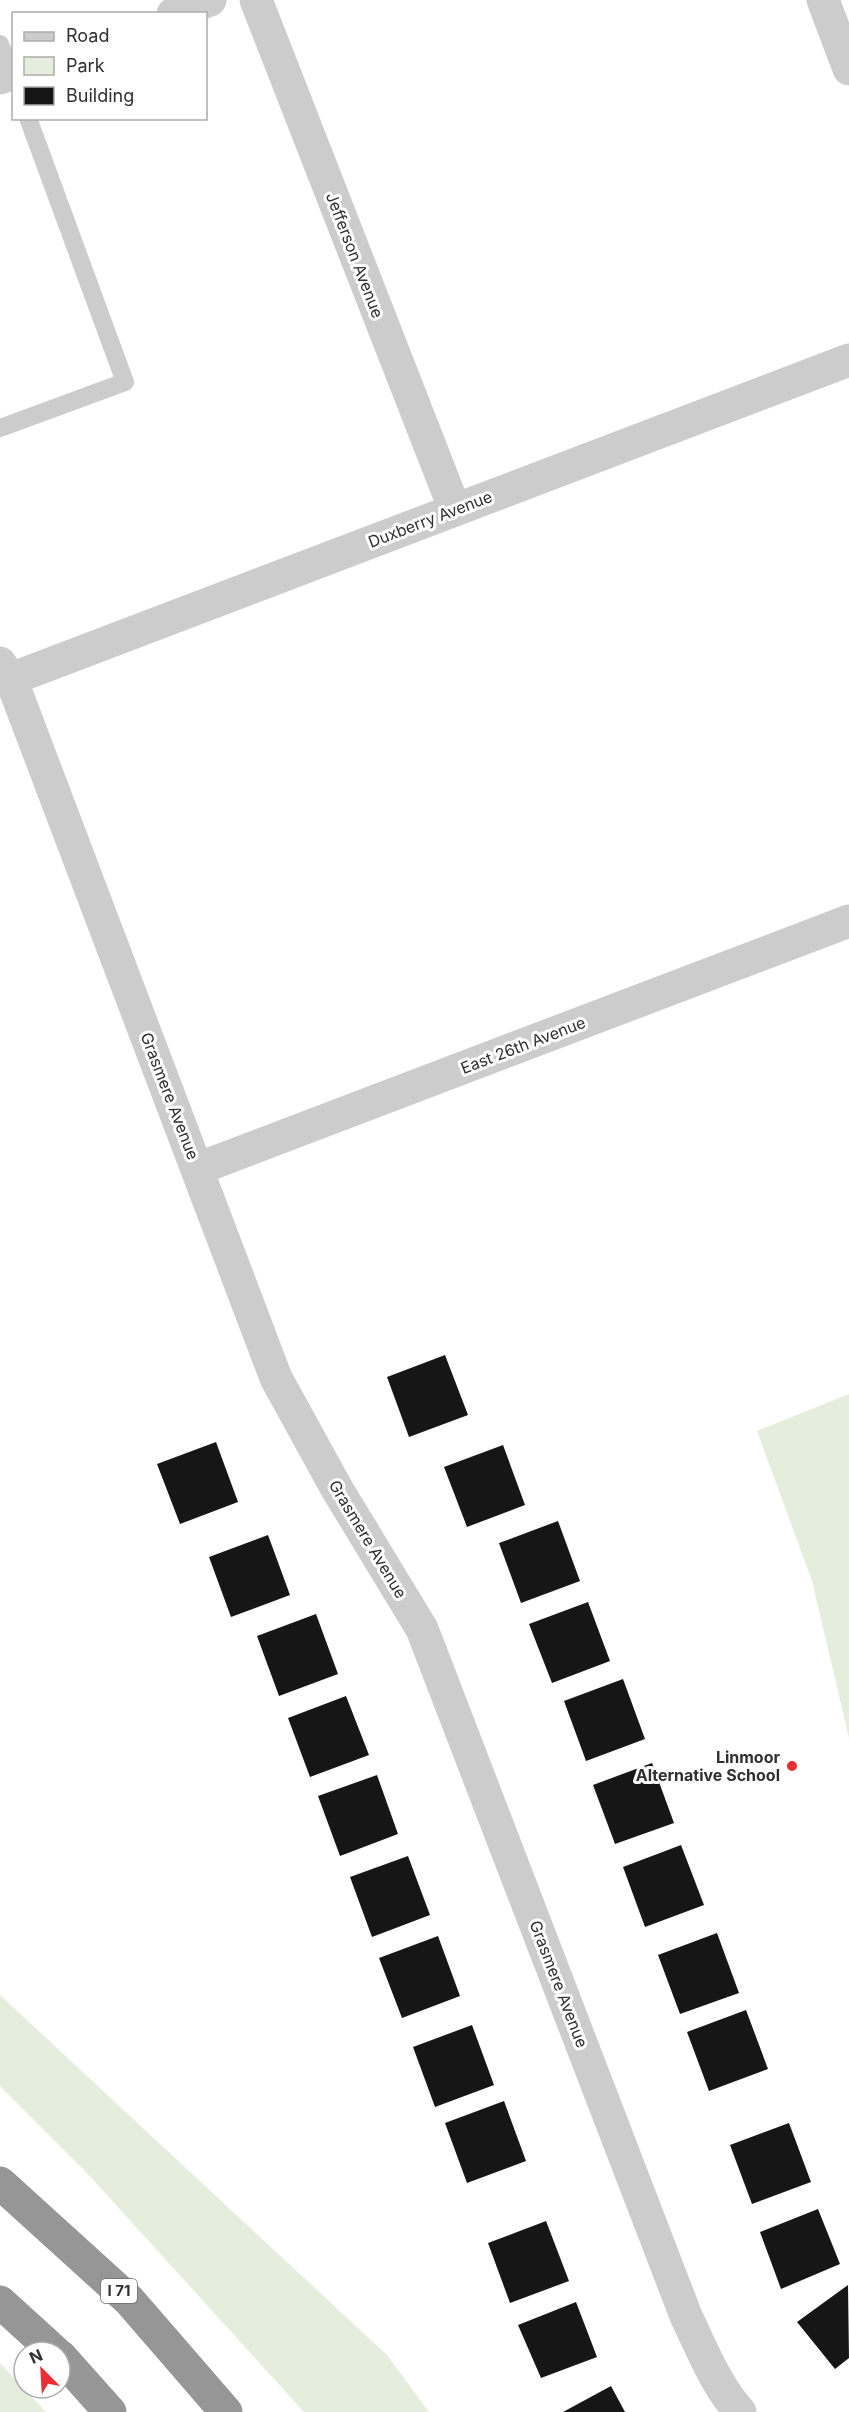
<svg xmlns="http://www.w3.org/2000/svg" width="849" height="2412" font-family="Inter,sans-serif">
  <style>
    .green { fill: #e5eddd }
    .building { fill: #161616 }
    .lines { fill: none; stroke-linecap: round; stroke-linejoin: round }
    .service { stroke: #ccc; stroke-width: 18 }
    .minor { stroke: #ccc; stroke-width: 33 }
    .motorway { stroke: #969696; stroke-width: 33 }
    .poi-dot { fill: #ea2e34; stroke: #fff; stroke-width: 2 }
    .labels { text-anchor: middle; stroke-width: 6; stroke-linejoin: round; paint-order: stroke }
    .shield { fill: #fff; stroke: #6d6d6d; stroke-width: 1.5 }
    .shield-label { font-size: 15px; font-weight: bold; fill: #2f2f2f }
    .street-label { font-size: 16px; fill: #2f2f2f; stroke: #fff }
    .poi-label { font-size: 16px; font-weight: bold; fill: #2f2f2f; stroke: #fff; text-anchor: end }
  </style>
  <rect width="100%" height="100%" fill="#fff"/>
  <!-- green -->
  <path class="green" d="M849,1394V1738L812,1581L757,1431Z
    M0,1995L387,2355L429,2412H304L86,2172L0,2086Z
    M0,2363L46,2412H0Z"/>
  <!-- building -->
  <path class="building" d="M445,1355L468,1415L409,1437L387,1377Z
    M216,1442L238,1502L180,1524L157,1464Z
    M503,1445L525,1505L467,1527L444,1467Z
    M558,1521L580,1581L521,1603L499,1543Z
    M268,1535L290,1595L231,1617L209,1557Z
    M588,1602L610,1661L552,1683L529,1624Z
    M316,1614L338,1674L279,1696L257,1636Z
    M623,1679L645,1739L586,1761L564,1701Z
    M346,1696L369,1755L310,1777L288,1718Z
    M652,1763L674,1823L615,1844L593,1785Z
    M377,1775L398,1834L340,1856L318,1796Z
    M681,1845L704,1905L645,1927L623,1867Z
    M408,1856L430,1915L372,1937L350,1877Z
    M717,1933L739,1993L680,2014L658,1955Z
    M438,1936L460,1996L402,2018L379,1958Z
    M746,2010L768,2069L709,2091L687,2032Z
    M472,2025L494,2085L435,2107L413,2047Z
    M504,2101L526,2161L467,2183L445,2123Z
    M789,2123L811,2182L752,2204L730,2145Z
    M818,2209L840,2264L781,2289L760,2232Z
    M546,2221L569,2281L510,2303L488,2243Z
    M848,2285L849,2358L835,2369L797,2322Z
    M576,2302L597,2357L541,2378L518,2325Z
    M611,2386L625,2412H563Z"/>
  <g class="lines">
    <!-- service -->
    <path class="service" d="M0,44L14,79
      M0,428L125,382L28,118"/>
    <!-- minor -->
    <path class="minor" d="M256,0L455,510
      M823,0L849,69
      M173,14L210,0
      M0,78L14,73
      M0,663L11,679L276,1378L337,1489L422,1629L686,2316C701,2347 716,2386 740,2412
      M11,679L849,360
      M197,1169L849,921"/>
    <!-- motorway -->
    <path class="motorway" d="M0,2183L129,2300L226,2412
      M0,2302L55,2352
      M60,2356L110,2412"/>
  </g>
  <!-- markers -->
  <circle class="poi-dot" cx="792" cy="1766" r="6"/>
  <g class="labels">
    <!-- shield labels -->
    <rect class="shield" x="101" y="2279" width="36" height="24" rx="4.5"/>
    <g class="shield-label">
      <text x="119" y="2296">I 71</text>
    </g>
    <!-- street labels -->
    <g class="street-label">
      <text transform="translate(355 255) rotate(69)" y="6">Jefferson Avenue</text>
      <text transform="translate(430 519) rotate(-21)" y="6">Duxberry Avenue</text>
      <text transform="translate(523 1045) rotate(-21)" y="6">East 26th Avenue</text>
      <text transform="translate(170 1096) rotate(69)" y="6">Grasmere Avenue</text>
      <text transform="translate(368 1539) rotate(59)" y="6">Grasmere Avenue</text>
      <text transform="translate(559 1984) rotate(69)" y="6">Grasmere Avenue</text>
    </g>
    <!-- poi labels -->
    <g class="poi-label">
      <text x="780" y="1763">Linmoor<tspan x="780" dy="18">Alternative School</tspan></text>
    </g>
  </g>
  <!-- legend -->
  <rect x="12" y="12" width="195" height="108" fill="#ffffff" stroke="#acacac" stroke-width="1.5"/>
  <rect x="24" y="32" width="30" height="9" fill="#cccccc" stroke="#acacac" stroke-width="1.5"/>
  <text x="66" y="42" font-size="18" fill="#2f2f2f">Road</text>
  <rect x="24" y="57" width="30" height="18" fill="#e5eddd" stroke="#acacac" stroke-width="1.5"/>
  <text x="66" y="72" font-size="18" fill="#2f2f2f">Park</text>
  <rect x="24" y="87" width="30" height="18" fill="#161616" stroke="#acacac" stroke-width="1.5"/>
  <text x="66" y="102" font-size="18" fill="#2f2f2f">Building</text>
  <!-- north arrow -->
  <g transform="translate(42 2370) rotate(336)"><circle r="28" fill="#ffffff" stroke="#acacac" stroke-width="1.5"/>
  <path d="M0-4.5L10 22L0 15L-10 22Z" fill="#ea2e34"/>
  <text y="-9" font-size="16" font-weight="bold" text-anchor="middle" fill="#2f2f2f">N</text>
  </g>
</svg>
